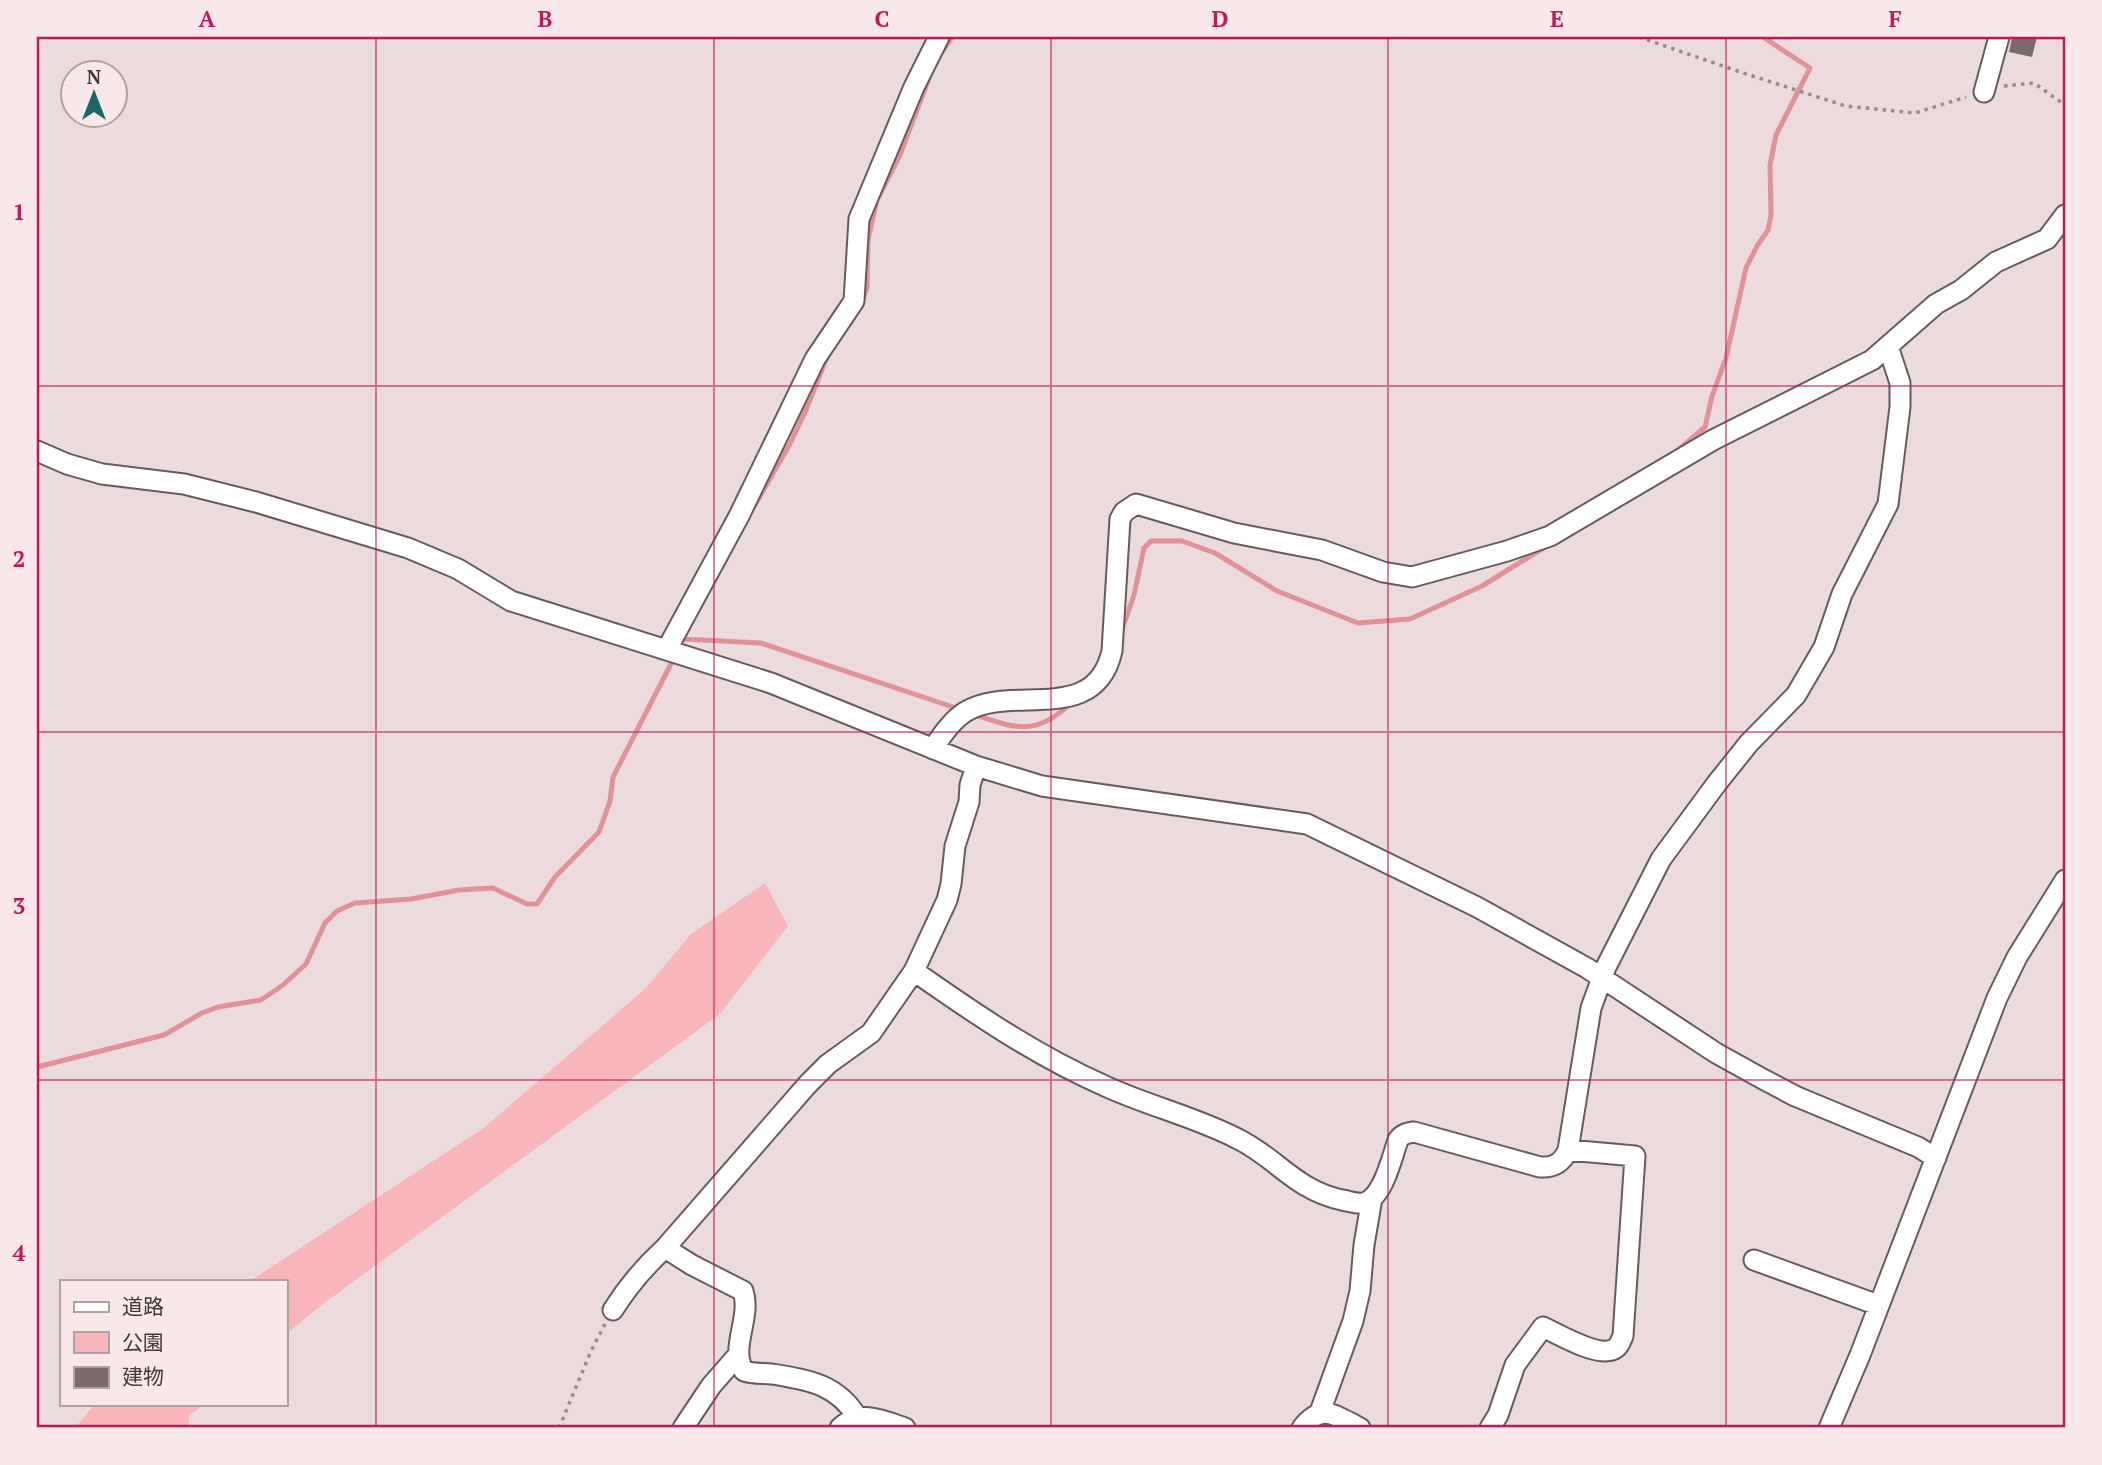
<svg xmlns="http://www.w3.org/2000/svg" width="2102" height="1465" font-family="'PT Serif','Noto Sans JP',serif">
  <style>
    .green { fill: #f8b6bb }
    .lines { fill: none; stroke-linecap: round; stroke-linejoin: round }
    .stream { stroke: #e09299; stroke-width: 5 }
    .building { fill: #7a6b6c }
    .minor-casing { stroke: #695b5c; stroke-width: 23 }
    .path { stroke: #988c8c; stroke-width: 3.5; stroke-dasharray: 3.5 5; stroke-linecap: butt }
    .minor { stroke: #fff; stroke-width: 19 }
    .grid { fill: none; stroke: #c2185b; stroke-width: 2; stroke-opacity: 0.55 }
    .neatline { fill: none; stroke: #c2185b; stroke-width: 2.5 }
    .grid-label { font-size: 23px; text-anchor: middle; font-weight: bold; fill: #c2185b }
  </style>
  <rect width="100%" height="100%" fill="#ecdbdc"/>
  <!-- green -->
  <path class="green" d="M765,883L788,926L720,1014L323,1304L285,1335V1281H250L485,1127L646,988L691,934Z
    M95,1404H204L189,1416V1428H75Z"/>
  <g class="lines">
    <!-- stream -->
    <path class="stream" d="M942,52L952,37
      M862,302L867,288L868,240L877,200L900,155L931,73
      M1677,451L1705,427L1712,396L1726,358L1746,268L1757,246L1768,230L1771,215L1770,165L1776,135L1810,68L1763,37
      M755,505L790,444L806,410L827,357
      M1122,630L1134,595L1144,548L1151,541H1182L1215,553L1277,591L1358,623L1410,619L1482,586L1545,547
      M682,639L761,643L959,709
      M975,715C1015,728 1036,737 1071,703
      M37,1067L164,1035L202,1013L218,1007L261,1000L283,985L306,964L325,923L337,911L355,903L411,899L459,890L493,888L527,904H537L555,877L599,832L610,801L613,777L675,656"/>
  </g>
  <!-- building -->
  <path class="building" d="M2012,37H2037L2032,57L2009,52Z"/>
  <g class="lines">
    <!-- minor casing -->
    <g class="minor-casing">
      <path id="minor" d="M1984,92L1999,37
        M37,451L67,464L102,474L184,484L256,502L408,548L458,569L511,601L771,683L976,766L1042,786L1307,824L1477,907L1587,968L1716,1053L1761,1078L1795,1096L1918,1147L1936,1158
        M667,649L739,516L815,359L854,301L859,219L914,87L939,37
        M933,749C941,736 951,721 965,712C1011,683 1095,727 1112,651L1120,519L1124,512L1136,504L1234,533L1322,550L1383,572L1412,577L1507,551L1550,536L1713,440L1872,360L1936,304L1961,290L1996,262L2047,239L2065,215
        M914,971C975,1014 1037,1056 1105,1086C1148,1106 1196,1117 1238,1139C1277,1158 1295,1190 1342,1200C1349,1201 1356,1204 1363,1203C1383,1199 1392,1157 1398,1140C1402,1134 1407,1133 1414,1132L1540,1167C1554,1168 1562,1163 1568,1150L1591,1008L1606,967L1661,859L1717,783L1749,743L1796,695L1824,647L1842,594L1888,504L1900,407V383L1888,346
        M665,1248L692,1265L743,1291C752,1317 729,1349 744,1371C753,1374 762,1373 772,1374C808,1380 837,1384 857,1417
        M1754,1260L1878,1305
        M613,1310C628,1286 644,1267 665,1248L808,1084L828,1064L871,1033L914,971L947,900L951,884L955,846L969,802L970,785L976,766
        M1320,1412L1353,1321L1360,1291L1364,1245L1372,1198
        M683,1428L711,1386L738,1355
        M840,1428C859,1409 883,1420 905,1428
        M1302,1428C1322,1402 1336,1416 1360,1428
        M1490,1428L1498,1415L1515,1365L1543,1327C1559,1334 1602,1361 1617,1347C1620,1344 1621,1340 1623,1336L1635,1156L1568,1150
        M1829,1428L1860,1355L1997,998L2017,957L2065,880"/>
    </g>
    <!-- path -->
    <path class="path" d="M1639,37L1743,73L1846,106L1915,113L1966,97
      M2004,86L2034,83L2065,105
      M559,1428L591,1351L605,1324"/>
    <!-- minor -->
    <use href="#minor" class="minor"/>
  </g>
  <!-- grid -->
  <path class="grid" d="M376,37V1428M714,37V1428M1051,37V1428M1388,37V1428M1726,37V1428M37,386H2065M37,732H2065M37,1080H2065"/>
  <!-- border -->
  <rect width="2102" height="1465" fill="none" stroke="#f9e8e9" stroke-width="77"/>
  <!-- legend -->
  <rect x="60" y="1280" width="228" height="126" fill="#f9e8e9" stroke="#afa2a3" stroke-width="2"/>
  <rect x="74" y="1302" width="35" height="10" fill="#ffffff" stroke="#afa2a3" stroke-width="2"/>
  <text x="122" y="1314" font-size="21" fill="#403939">道路</text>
  <rect x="74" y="1332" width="35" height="21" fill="#f8b6bb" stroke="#afa2a3" stroke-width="2"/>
  <text x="122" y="1350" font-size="21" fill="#403939">公園</text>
  <rect x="74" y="1367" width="35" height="21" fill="#7a6b6c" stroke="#afa2a3" stroke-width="2"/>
  <text x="122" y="1384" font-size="21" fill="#403939">建物</text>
  <!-- north arrow -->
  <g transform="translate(94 94)"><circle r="33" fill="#f9e8e9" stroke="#afa2a3" stroke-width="2"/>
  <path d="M0-5L12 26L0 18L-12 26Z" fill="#196766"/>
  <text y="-10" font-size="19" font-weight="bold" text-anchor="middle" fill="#403939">N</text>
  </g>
  <rect x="38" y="38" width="2026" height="1388" class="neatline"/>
  <g class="grid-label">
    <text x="207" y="27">A</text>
    <text x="545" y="27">B</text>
    <text x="882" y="27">C</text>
    <text x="1220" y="27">D</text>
    <text x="1557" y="27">E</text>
    <text x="1895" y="27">F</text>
    <text x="19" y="220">1</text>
    <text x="19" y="567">2</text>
    <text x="19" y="914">3</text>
    <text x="19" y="1261">4</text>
  </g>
</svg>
